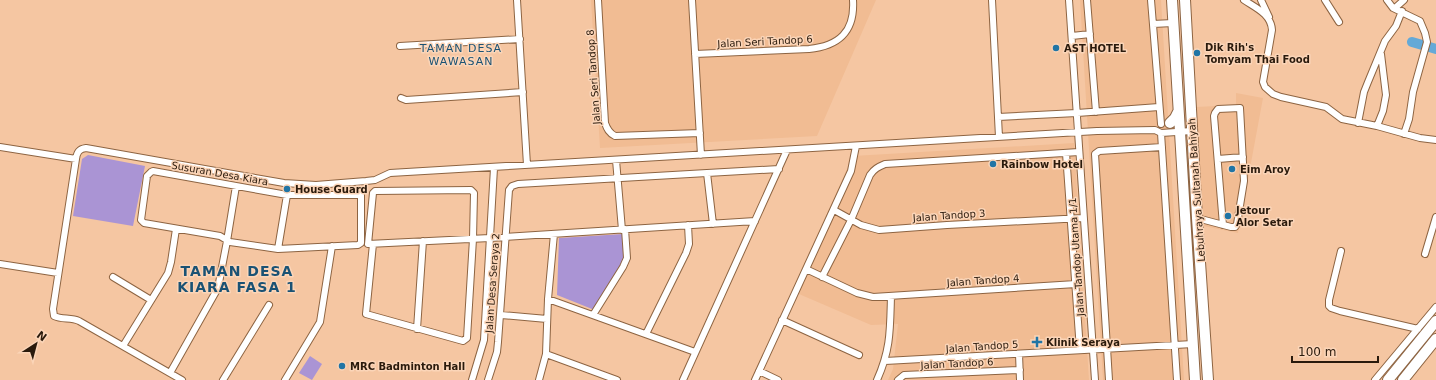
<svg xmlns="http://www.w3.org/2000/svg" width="1436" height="380" font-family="'DejaVu Sans',sans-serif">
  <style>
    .built { fill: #f1bc93 }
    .green { fill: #aa94d4 }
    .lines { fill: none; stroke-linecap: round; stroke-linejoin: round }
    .river { stroke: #64a9d7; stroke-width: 10 }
    .street-casing { stroke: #8d6442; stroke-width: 8 }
    .primary-casing { stroke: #8d6442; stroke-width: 12 }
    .street { stroke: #fff; stroke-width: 6 }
    .primary { stroke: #fff; stroke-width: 10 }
    .poi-dot { fill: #2175a5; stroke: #fbd5b8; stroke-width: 1.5 }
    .labels { text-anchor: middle; stroke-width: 3; stroke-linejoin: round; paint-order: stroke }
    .street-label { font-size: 10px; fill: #2a1a0c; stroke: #fbd5b8 }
    .poi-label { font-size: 10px; font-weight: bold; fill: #2a1a0c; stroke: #fbd5b8; text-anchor: start }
    .neighbourhood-label { font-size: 11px; letter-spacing: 1px; fill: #1a5274; stroke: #fbd5b8 }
    .district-label { font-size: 14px; font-weight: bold; letter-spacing: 1px; fill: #1a5274; stroke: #fbd5b8 }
  </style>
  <rect width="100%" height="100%" fill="#f5c6a2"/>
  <!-- built -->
  <path class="built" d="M591,0H876L817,136L600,148Z
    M1080,0H1161L1184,380H1103Z
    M1236,93L1263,98L1238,233L1203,226L1196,107L1236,105Z
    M1074,143L1089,380H888L893,369L898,324L871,325L792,291L853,156Z"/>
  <!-- green -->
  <path class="green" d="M88,155L145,166L133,226L73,216L82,159Z
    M623,234L624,258L597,311L557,295L559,238Z
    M310,356L322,364L312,380L299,373Z"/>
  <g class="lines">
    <!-- river -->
    <path class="river" d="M1412,42L1436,49"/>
    <!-- street casing -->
    <g class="street-casing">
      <path id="street" d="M517,0L527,165
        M598,0L605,123C607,129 609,133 615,136L700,133
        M692,0L701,155
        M992,0L999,137
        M1069,0L1095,380
        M1087,0L1096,112
        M1151,0L1161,124
        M1244,0C1256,8 1271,14 1272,30L1263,82L1265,87L1273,94L1281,97L1326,107L1342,119L1377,126L1420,138L1436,140
        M1261,0L1269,17
        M1325,0L1339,22
        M1387,0L1393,8L1420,21L1425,33L1427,42L1413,92L1409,119L1404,134
        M1395,8L1404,0
        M1153,24L1173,23
        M1072,36L1090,34
        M400,46L520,39
        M695,54L809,49C839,46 855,32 853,0
        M401,98L406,100L523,92
        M998,117L1077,113L1159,107
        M1358,123L1364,92L1368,82L1385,41L1396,26L1402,11
        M1377,126L1383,111L1386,95L1381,54
        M1161,133L1177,380
        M0,147L76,159
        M1066,153L1080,350
        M1218,159L1243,157
        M616,160L622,230
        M153,171L287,195H361V243L358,245L278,249L230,242L220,236L144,223L141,220L147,176L151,172Z
        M707,173L779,169
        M834,210L861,225L879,230L947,225L1083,218
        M1197,218L1231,227H1235L1237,224L1244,181L1240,108L1218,109L1215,113L1214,116L1223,225
        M373,244L366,314L463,341L467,338L473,239L474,193L471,190L375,191L373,193L368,244C409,242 449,240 490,238L755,221
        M278,249L287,195
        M1341,251L1329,300V306L1331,308L1340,311L1418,329
        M1425,254L1436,217
        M0,264L58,273
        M806,269L857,293L873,297L1076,284
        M113,277L151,300
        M822,277L851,220L870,175C874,169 878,167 885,164L1079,152
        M548,299L695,352
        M501,315L547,319
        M593,315L623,267L627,258L625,229
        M782,320L859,355
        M417,329L423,241
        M646,334L686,253L689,244L688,225
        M123,346L168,273L171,262L176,229
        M546,354L617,380
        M1019,354L1020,380
        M885,361L1193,344
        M759,371L778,380
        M170,373L218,288L227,241L236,186
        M182,380L79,321C71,317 62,320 54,316L53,309L76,159C77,152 79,149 86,148L284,183L316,185L366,181L375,180L390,173L1097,131L1155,130L1161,133L1192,131
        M223,380L269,305
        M285,380L320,322L332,246
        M472,380L484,340L494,168
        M488,380L497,352L498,342L509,190L512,186L518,184L707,173L713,224
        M539,380L546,354L548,299L554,234
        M683,380L787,150
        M755,380L851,171L856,146
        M877,380C891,349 890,329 891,296
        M898,380L904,375L1020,370
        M1109,380L1095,154L1099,151L1162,147
        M1375,380L1436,307"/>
    </g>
    <!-- primary casing -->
    <g class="primary-casing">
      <path id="primary" d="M1172,0L1195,380
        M1185,0L1197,218L1208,380
        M1170,123L1175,118L1178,112
        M1388,380L1436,321
        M1403,380L1436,339"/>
    </g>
    <!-- street -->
    <use href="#street" class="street"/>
    <!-- primary -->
    <use href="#primary" class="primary"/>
  </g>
  <!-- markers -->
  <g class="poi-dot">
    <circle cx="1056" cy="48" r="4"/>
    <circle cx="1197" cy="53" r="4"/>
    <circle cx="993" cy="164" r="4"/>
    <circle cx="1232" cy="169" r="4"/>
    <circle cx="287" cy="189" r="4"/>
    <circle cx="1228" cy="216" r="4"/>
    <path d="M1035 336h4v4h4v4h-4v4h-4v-4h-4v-4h4z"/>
    <circle cx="342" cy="366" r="4"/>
  </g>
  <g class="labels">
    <!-- street labels -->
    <g class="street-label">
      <text transform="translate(765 41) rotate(-3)" y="4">Jalan Seri Tandop 6</text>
      <text transform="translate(593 77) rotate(-94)" y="4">Jalan Seri Tandop 8</text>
      <text transform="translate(220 173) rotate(10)" y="4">Susuran Desa Kiara</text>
      <text transform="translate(1196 190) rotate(-94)" y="4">Lebuhraya Sultanah Bahiyah</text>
      <text transform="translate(949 215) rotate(-4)" y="4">Jalan Tandop 3</text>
      <text transform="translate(1076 257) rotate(-94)" y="4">Jalan Tandop Utama 1/1</text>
      <text transform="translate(983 280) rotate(-4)" y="4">Jalan Tandop 4</text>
      <text transform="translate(492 283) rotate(-86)" y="4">Jalan Desa Seraya 2</text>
      <text transform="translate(982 346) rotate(-4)" y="4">Jalan Tandop 5</text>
      <text transform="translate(957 363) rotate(-3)" y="4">Jalan Tandop 6</text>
    </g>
    <!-- poi labels -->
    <g class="poi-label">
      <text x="1205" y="51">Dik Rih's<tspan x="1205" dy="12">Tomyam Thai Food</tspan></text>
      <text x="1064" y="52">AST HOTEL</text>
      <text x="1001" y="168">Rainbow Hotel</text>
      <text x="1240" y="173">Eim Aroy</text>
      <text x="295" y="193">House Guard</text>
      <text x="1236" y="214">Jetour<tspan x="1236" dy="12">Alor Setar</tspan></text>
      <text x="1046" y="346">Klinik Seraya</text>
      <text x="350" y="370">MRC Badminton Hall</text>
    </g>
    <!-- neighbourhood labels -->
    <g class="neighbourhood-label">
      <text x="461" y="52">TAMAN DESA<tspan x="461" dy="13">WAWASAN</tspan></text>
    </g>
    <!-- district labels -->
    <g class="district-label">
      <text x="237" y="276">TAMAN DESA<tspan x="237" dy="16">KIARA FASA 1</tspan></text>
    </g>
  </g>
  <!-- north arrow -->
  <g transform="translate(36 344) rotate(36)" stroke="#fbd5b8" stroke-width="3" paint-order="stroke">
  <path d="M0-3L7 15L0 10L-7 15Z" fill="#2a1a0c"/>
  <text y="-6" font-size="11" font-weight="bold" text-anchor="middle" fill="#2a1a0c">N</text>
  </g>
  <!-- scale -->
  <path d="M1292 356v6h86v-6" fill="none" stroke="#2a1a0c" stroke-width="2"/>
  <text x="1298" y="356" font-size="12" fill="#2a1a0c" stroke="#fbd5b8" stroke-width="3" paint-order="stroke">100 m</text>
</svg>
